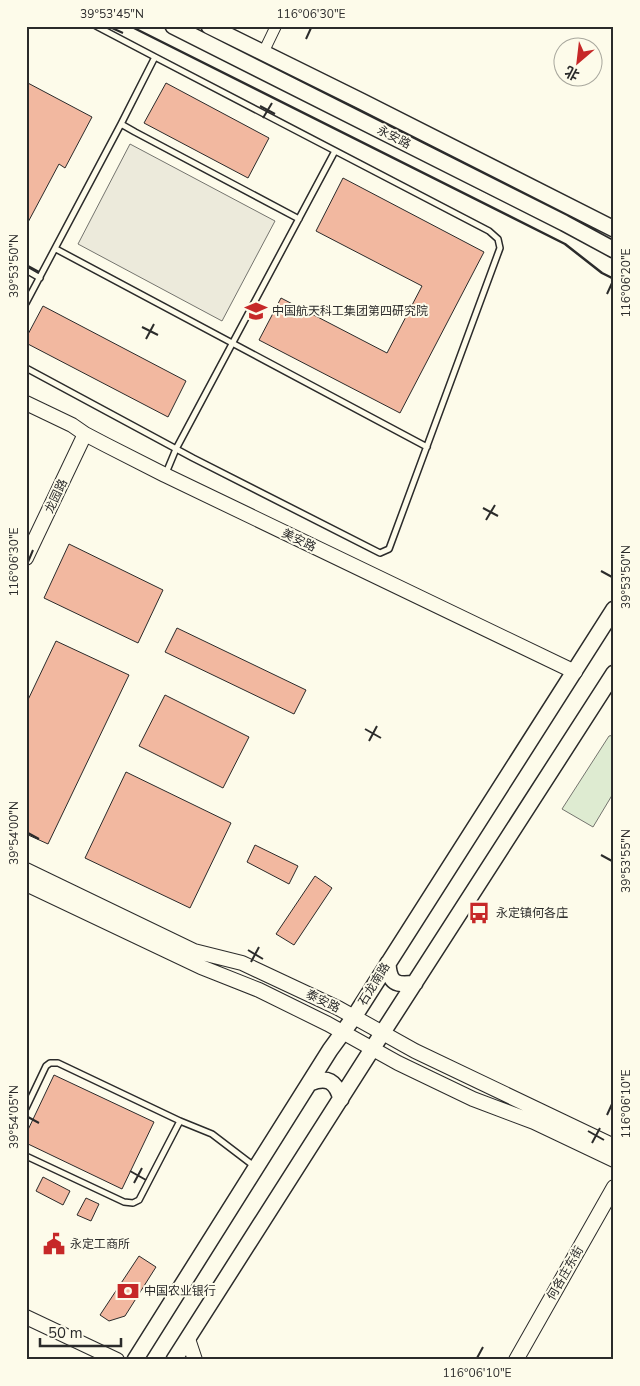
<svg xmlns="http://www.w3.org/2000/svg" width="640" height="1386" font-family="'Nunito Sans','Noto Sans SC',sans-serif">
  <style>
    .green { fill: #deebd1; stroke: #74746e }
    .parking { fill: #eceadb; stroke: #74746e }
    .building { fill: #f2b8a0; stroke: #2b2b2b }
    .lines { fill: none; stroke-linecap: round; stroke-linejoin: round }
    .lane-casing { stroke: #2b2b2b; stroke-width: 8 }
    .street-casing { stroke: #2b2b2b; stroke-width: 12 }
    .secondary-casing { stroke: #2b2b2b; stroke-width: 16 }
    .primary-casing { stroke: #2b2b2b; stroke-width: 18 }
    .lane { stroke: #fdfbea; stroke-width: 5 }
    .street { stroke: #fdfbea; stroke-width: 10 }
    .secondary { stroke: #fdfbea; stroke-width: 14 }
    .primary { stroke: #fdfbea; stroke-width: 15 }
    .wall { stroke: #2b2b2b; stroke-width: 2.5 }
    .ticks { fill: none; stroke: #2b2b2b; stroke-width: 2 }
    .labels { text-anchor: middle; stroke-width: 4; stroke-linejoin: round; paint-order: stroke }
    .street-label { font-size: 12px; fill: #2b2b2b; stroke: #fdfbea }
    .poi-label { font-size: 12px; fill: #2b2b2b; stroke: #fdfbea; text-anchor: start }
    .neatline { fill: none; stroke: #2b2b2b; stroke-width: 2 }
    .ticks-label { font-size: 12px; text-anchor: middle; fill: #2b2b2b }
  </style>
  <rect width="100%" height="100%" fill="#fdfbea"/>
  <!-- green -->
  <path class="green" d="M614,735V792L593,827L562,809L609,736Z"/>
  <!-- parking -->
  <path class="parking" d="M130,144L275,221L222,321L78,244Z"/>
  <!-- building -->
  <path class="building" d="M26,82L92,117L65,168L59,164L26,226Z
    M166,83L269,138L248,178L144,123Z
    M343,178L484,252L400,413L259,340L281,298L387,353L422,286L316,231Z
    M43,306L186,381L168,417L26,343V338Z
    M69,544L163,590L138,643L44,598Z
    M177,628L306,690L294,714L165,652Z
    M56,641L129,675L48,844L26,834V704Z
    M165,695L249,737L223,788L139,746Z
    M126,772L231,823L190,908L85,858Z
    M255,845L298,866L289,884L247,862Z
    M315,876L332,888L294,945L276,934Z
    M54,1075L154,1122L122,1189L26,1143V1134Z
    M43,1177L70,1191L63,1205L36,1191Z
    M86,1198L99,1204L91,1221L77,1215Z
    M139,1256L156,1267L125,1316L109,1321L100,1315Z"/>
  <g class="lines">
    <!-- lane casing -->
    <g class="lane-casing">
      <path id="lane" d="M121,124L135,132L299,219
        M56,249L427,447
        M26,270L40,278
        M26,303L121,124L155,57L96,26
        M26,368L193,458L380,553L389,549L500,248L498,239L489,231L155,57
        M166,473L176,449L335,151
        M26,1108L46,1066L50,1063H58L180,1121L212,1134L254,1166
        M26,1156L124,1202L133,1203L139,1200L180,1121"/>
    </g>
    <!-- street casing -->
    <g class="street-casing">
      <path id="street" d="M263,53L276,26"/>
    </g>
    <!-- secondary casing -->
    <g class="secondary-casing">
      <path id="secondary" d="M26,403L72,425L85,434L106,445L165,475L575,672
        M26,558L85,434
        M26,870L194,951L242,963L338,1008L415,1051L614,1146
        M26,884L201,967L259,990L328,1024L398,1063L473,1099L534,1122L614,1160
        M26,1317L117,1360
        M188,1339L195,1360
        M516,1360L614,1187"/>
    </g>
    <!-- primary casing -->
    <g class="primary-casing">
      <path id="primary" d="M173,26L564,223L614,250
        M209,26L361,101L614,229
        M388,963C389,983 396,986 415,983
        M310,1083C327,1076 336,1081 341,1099
        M135,1360L330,1050L354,1017L614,609
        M174,1360L383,1032L614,673"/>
    </g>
    <!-- lane -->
    <use href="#lane" class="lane"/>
    <!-- street -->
    <use href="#street" class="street"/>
    <!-- secondary -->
    <use href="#secondary" class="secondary"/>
    <!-- primary -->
    <use href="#primary" class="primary"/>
    <!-- wall -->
    <path class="wall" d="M130,26L565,244L602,273L614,279"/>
  </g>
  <!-- ticks -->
  <path class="ticks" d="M112,28L123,33M306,39L311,28M260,106L275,114M263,118L272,103M28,266L39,272M607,294L612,283M142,327L158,335M146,339L154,324M483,508L498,516M486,520L495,505M28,562L33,550M601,571L612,577M365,729L381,738M369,741L377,726M28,833L39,839M601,855L612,861M248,950L263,959M251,962L259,947M607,1115L612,1104M28,1117L39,1123M588,1131L604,1140M592,1143L600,1128M130,1171L146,1180M134,1183L142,1168M477,1358L483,1347"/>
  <!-- icons -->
  <defs>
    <g id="university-bare" transform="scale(1.725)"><path d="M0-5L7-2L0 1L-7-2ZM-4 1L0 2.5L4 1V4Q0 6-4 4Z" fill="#c62828" stroke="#fdfbea" stroke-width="2.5" paint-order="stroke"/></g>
    <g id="bus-bare" transform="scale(1.725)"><path d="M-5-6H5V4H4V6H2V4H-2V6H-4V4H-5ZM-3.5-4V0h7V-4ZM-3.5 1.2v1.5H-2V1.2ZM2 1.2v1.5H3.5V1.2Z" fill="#c62828" stroke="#fdfbea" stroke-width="2.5" paint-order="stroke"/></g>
    <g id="civic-bare" transform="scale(1.725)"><path d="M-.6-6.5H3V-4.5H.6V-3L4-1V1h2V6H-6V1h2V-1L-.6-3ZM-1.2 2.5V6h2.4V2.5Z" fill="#c62828" stroke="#fdfbea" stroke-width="2.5" paint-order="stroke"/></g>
    <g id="bank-bare" transform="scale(1.725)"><path d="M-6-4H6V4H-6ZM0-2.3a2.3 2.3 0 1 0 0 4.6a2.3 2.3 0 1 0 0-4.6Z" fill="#c62828" stroke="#fdfbea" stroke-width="2.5" paint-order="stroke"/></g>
  </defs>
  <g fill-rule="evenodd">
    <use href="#university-bare" x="256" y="311"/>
    <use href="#bus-bare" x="479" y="913"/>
    <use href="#civic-bare" x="54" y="1244"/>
    <use href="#bank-bare" x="128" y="1291"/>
  </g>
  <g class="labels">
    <!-- street labels -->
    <g class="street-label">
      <text transform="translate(394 137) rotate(27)" y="4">永安路</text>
      <text transform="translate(56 496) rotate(-65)" y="4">龙园路</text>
      <text transform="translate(299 540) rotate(26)" y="4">美安路</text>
      <text transform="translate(374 984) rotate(-58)" y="4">石龙南路</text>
      <text transform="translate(323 1001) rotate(26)" y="4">泰安路</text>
      <text transform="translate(565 1273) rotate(-60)" y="4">何各庄东街</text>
    </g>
    <!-- poi labels -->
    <g class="poi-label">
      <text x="272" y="315">中国航天科工集团第四研究院</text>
      <text x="496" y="917">永定镇何各庄</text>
      <text x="70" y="1248">永定工商所</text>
      <text x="144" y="1295">中国农业银行</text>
    </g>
  </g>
  <!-- border -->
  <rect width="640" height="1386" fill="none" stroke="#fdfbea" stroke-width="55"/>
  <!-- north arrow -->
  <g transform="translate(578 62) rotate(208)"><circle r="24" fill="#fdfbea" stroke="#a9a89e"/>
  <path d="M0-4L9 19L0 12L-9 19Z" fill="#c62828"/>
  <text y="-8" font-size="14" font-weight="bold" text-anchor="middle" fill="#2b2b2b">北</text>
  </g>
  <!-- scale -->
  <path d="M40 1338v8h81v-8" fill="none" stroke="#2b2b2b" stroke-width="2.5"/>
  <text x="48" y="1338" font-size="15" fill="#2b2b2b" stroke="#fdfbea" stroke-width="4" paint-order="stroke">50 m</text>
  <rect x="28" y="28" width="584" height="1330" class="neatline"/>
  <g class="ticks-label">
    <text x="112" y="18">39°53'45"N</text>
    <text x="311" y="18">116°06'30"E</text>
    <text transform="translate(14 266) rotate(-90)" y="4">39°53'50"N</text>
    <text transform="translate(626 283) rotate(-90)" y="4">116°06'20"E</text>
    <text transform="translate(14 562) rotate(-90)" y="4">116°06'30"E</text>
    <text transform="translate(626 577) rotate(-90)" y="4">39°53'50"N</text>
    <text transform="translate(14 833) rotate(-90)" y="4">39°54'00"N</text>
    <text transform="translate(626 861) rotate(-90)" y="4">39°53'55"N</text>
    <text transform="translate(626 1104) rotate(-90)" y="4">116°06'10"E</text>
    <text transform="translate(14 1117) rotate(-90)" y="4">39°54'05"N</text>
    <text x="477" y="1377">116°06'10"E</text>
  </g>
</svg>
